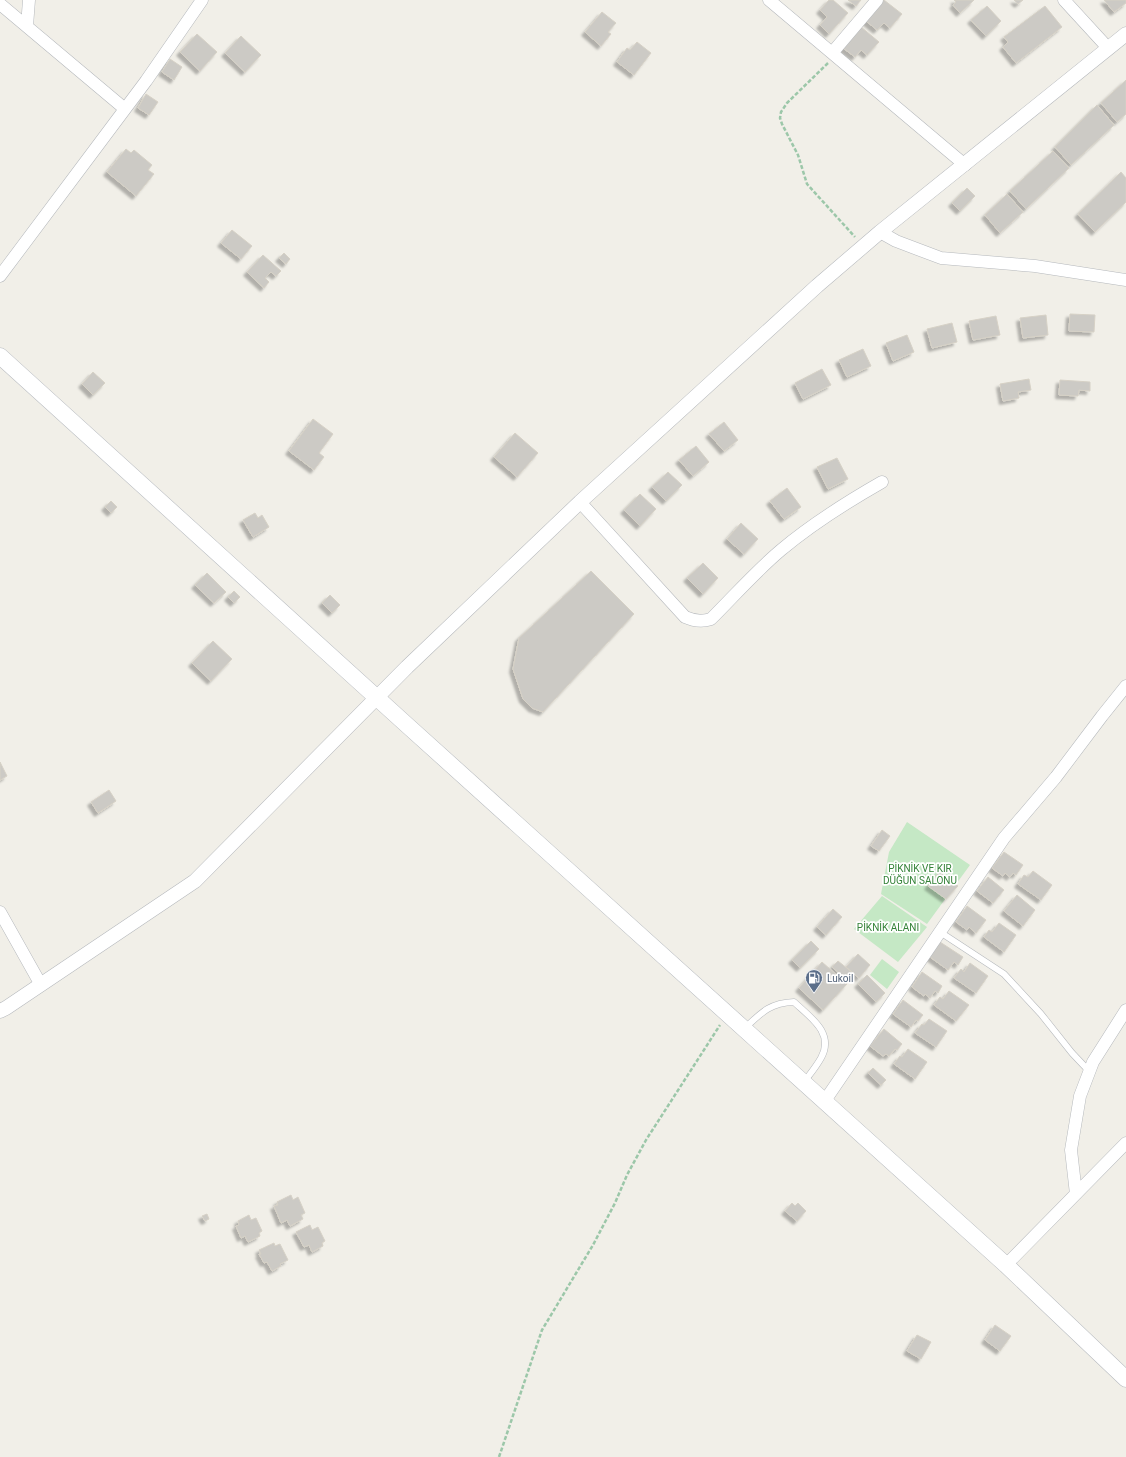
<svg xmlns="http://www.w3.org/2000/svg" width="1126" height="1457" font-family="Roboto,sans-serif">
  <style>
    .green { fill: #c5e8c5 }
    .building { fill: #cccac5; stroke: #d6d1c6; filter: url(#shadow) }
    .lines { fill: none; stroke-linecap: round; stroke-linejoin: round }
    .service-casing { stroke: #b5b8bc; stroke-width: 7 }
    .minor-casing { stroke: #b5b8bc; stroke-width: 13 }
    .tertiary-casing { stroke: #b5b8bc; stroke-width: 15 }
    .secondary-casing { stroke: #b6babf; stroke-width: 17 }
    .path { stroke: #9cc7a9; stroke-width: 2.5; stroke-dasharray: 4 2; stroke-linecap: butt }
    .service { stroke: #fff; stroke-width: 6 }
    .minor { stroke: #fff; stroke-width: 12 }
    .tertiary { stroke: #fff; stroke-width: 14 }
    .secondary { stroke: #fff; stroke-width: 16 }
    .labels { text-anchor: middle; stroke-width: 3.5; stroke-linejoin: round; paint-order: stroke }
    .park-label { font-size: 10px; fill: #348238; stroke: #fff }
    .service-label { font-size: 10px; fill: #4e5e75; stroke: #fff; text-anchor: start }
  </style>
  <defs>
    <filter id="shadow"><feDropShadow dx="-3.5" dy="3.5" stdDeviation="1" flood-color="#0004"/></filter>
  </defs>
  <rect width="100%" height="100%" fill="#f1efe8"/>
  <!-- green -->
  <path class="green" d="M907,822L970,865L927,924L881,894L889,852Z
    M882,896L927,927L898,962L854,929Z
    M882,959L899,972L887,989L870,975Z"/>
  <!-- building -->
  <path class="building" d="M829,0H833L848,13L829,34L820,25L827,17L820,10Z
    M848,0H861L856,6Z
    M884,0L902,14L890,28L884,23L877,30L866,21Z
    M954,0H974L960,13L953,5L956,2Z
    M1014,0H1023L1018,4Z
    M1104,0H1126V3L1114,12Z
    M987,6L1001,21L986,36L971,20Z
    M1045,6L1062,27L1016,63L1003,47L1008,42L1004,37Z
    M602,12L616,23L608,32L611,34L601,46L585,32Z
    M860,26L879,42L867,55L861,50L855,57L843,48Z
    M197,34L217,52L200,71L180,52Z
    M241,36L261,55L245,72L225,53Z
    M637,42L651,53L634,75L617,62L627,48L630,50Z
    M170,59L182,67L174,80L162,72Z
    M1126,80V114L1117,122L1101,103Z
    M146,94L158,102L149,115L138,108Z
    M1097,105L1114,125L1071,165L1055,147Z
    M126,149L131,153L134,150L152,165L148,170L154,174L136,196L107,172Z
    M1053,151L1069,168L1026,209L1010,191Z
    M1121,172L1126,178V202L1095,232L1078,214Z
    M967,188L975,196L960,211L952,203Z
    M1007,194L1023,212L1000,233L985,215Z
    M232,230L252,246L241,259L221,243Z
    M284,253L290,259L286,264L279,258Z
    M263,255L281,271L276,276L271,272L265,278L269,282L264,288L247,272Z
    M1070,314L1095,315L1094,332L1069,331Z
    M1046,315L1048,335L1023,338L1020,318Z
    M996,316L1000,335L973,340L969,321Z
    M952,323L957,342L932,348L927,329Z
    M907,335L914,352L893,361L886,343Z
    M863,349L871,366L847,377L839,360Z
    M822,369L831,385L803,399L795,383Z
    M93,372L105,383L93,395L82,384Z
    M1029,379L1031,390L1018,392L1019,398L1003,401L1000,384Z
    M1060,380L1090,382V391L1079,390L1078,396L1059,395Z
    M313,419L333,434L319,453L324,457L314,470L289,451Z
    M724,422L738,440L724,451L709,434Z
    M515,433L538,453L517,477L494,457Z
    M696,446L709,462L693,476L679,460Z
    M837,458L848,479L828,489L817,467Z
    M668,472L682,485L666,501L652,487Z
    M787,488L801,507L784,519L770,501Z
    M640,494L656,509L640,526L624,510Z
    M111,501L117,507L111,513L105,507Z
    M255,513L258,518L262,515L269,527L253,537L243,520Z
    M741,523L758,539L744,554L727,539Z
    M703,563L718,578L703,594L687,578Z
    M591,571L634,614L543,712L532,708L523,699L513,669L519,638Z
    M207,573L226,592L214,603L195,585Z
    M234,591L240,597L234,603L228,597Z
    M330,595L340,605L332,613L322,603Z
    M213,641L232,659L211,681L192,663Z
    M0,762L7,776L0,780Z
    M109,790L116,801L98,813L91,802Z
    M882,830L890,836L879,851L871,846Z
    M1004,852L1023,865L1016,875L1013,873L1010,877L1005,873L1003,876L992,868Z
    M1033,871L1052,885L1041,900L1018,884L1024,875L1028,877Z
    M939,872L958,886L946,899L928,886Z
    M988,877L1004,890L993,903L977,891Z
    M1017,895L1035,910L1023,926L1004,911Z
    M967,906L986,920L976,933L969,927L967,930L956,922Z
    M833,909L842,917L826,935L817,927Z
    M999,923L1016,935L1004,952L984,937L989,930L992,932Z
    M811,941L819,949L800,968L792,960Z
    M940,942L963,957L958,965L954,962L948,970L930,957Z
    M858,954L870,965L859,978L846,967Z
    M838,961L853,973L847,980L832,967Z
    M822,962L847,984L823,1010L799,988Z
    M970,963L988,976L976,993L954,978L961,969L964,972Z
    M922,972L942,986L938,993L935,991L930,998L925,994L924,996L912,987Z
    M867,975L885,993L876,1002L858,984Z
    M949,991L969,1005L956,1021L934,1005L940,997L943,999Z
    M903,1000L923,1015L918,1021L916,1020L911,1027L893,1014Z
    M929,1019L947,1031L936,1047L915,1033L922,1024L924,1025Z
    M884,1029L902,1044L897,1050L895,1049L889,1056L886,1054L883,1056L870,1046Z
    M908,1049L927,1062L915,1079L894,1064L900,1056L902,1057Z
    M873,1068L886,1080L881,1085L868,1073Z
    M291,1195L293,1200L298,1197L305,1213L301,1215L303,1219L290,1226L287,1220L281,1223L274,1206L278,1205L277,1202Z
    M792,1203L795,1206L798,1203L806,1211L797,1221L785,1211Z
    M207,1214L209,1219L205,1221L202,1216Z
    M249,1215L251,1220L256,1218L262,1231L259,1233L260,1236L248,1242L245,1236L241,1238L236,1226L239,1225L238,1221Z
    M310,1225L312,1230L318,1227L325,1241L322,1243L323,1246L312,1252L309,1245L304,1247L296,1232Z
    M274,1243L275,1246L280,1244L288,1260L280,1264L281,1266L272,1271L267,1262L264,1263L259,1254H261L259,1250Z
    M995,1325L1011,1336L1000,1351L985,1340Z
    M917,1335L931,1342L921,1359L907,1351Z"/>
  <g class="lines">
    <!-- service casing -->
    <g class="service-casing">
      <path id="service" d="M940,932L1004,974L1041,1014L1072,1053L1089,1071
        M744,1029C761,1013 769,1003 794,1002C810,1017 835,1033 821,1058C816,1067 810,1074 804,1082"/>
    </g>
    <!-- minor casing -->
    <g class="minor-casing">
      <path id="minor" d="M769,0L965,165
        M1064,0L1108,48
        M0,4L125,109
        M27,26L29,0
        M832,53L877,0
        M880,232L896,241L941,258L1035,266L1126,280
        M0,276L146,81L202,0
        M580,502L685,617C694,621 702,622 711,619C734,596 756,571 781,550C812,524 847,502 882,482
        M0,912L41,985
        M824,1102L1004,838L1056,777L1102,716L1126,686
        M1076,1194L1071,1150L1080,1096L1093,1062L1126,1010
        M1006,1265L1126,1143"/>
    </g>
    <!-- tertiary casing -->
    <g class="tertiary-casing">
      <path id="tertiary" d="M0,1011L6,1008L195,881L407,667L580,502L817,286L880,232L1126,34"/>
    </g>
    <!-- secondary casing -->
    <g class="secondary-casing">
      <path id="secondary" d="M0,356L408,726L1006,1265L1126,1379"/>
    </g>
    <!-- path -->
    <path class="path" d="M828,63L787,103L781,112L780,118L782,124L798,155L807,184L855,237
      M499,1457L542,1330L593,1245L615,1203L627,1175L646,1140L720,1025"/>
    <!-- service -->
    <use href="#service" class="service"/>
    <!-- minor -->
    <use href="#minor" class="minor"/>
    <!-- tertiary -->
    <use href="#tertiary" class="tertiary"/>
    <!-- secondary -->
    <use href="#secondary" class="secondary"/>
  </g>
  <!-- icons -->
  <defs>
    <g id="fuel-pin" transform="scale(0.9)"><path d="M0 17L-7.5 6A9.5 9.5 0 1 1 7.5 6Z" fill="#5c6f8a" stroke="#fff"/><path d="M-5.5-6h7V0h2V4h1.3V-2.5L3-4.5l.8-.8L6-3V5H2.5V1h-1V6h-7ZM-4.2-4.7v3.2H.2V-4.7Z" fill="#fff"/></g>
  </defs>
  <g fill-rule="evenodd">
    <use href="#fuel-pin" x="814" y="978"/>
  </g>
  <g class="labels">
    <!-- park labels -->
    <g class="park-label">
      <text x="920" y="872">PİKNİK VE KIR<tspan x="920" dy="12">DÜĞUN SALONU</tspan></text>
      <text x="888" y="931">PİKNİK ALANI</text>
    </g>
    <!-- service labels -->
    <g class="service-label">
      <text x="827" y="982">Lukoil</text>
    </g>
  </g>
</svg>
